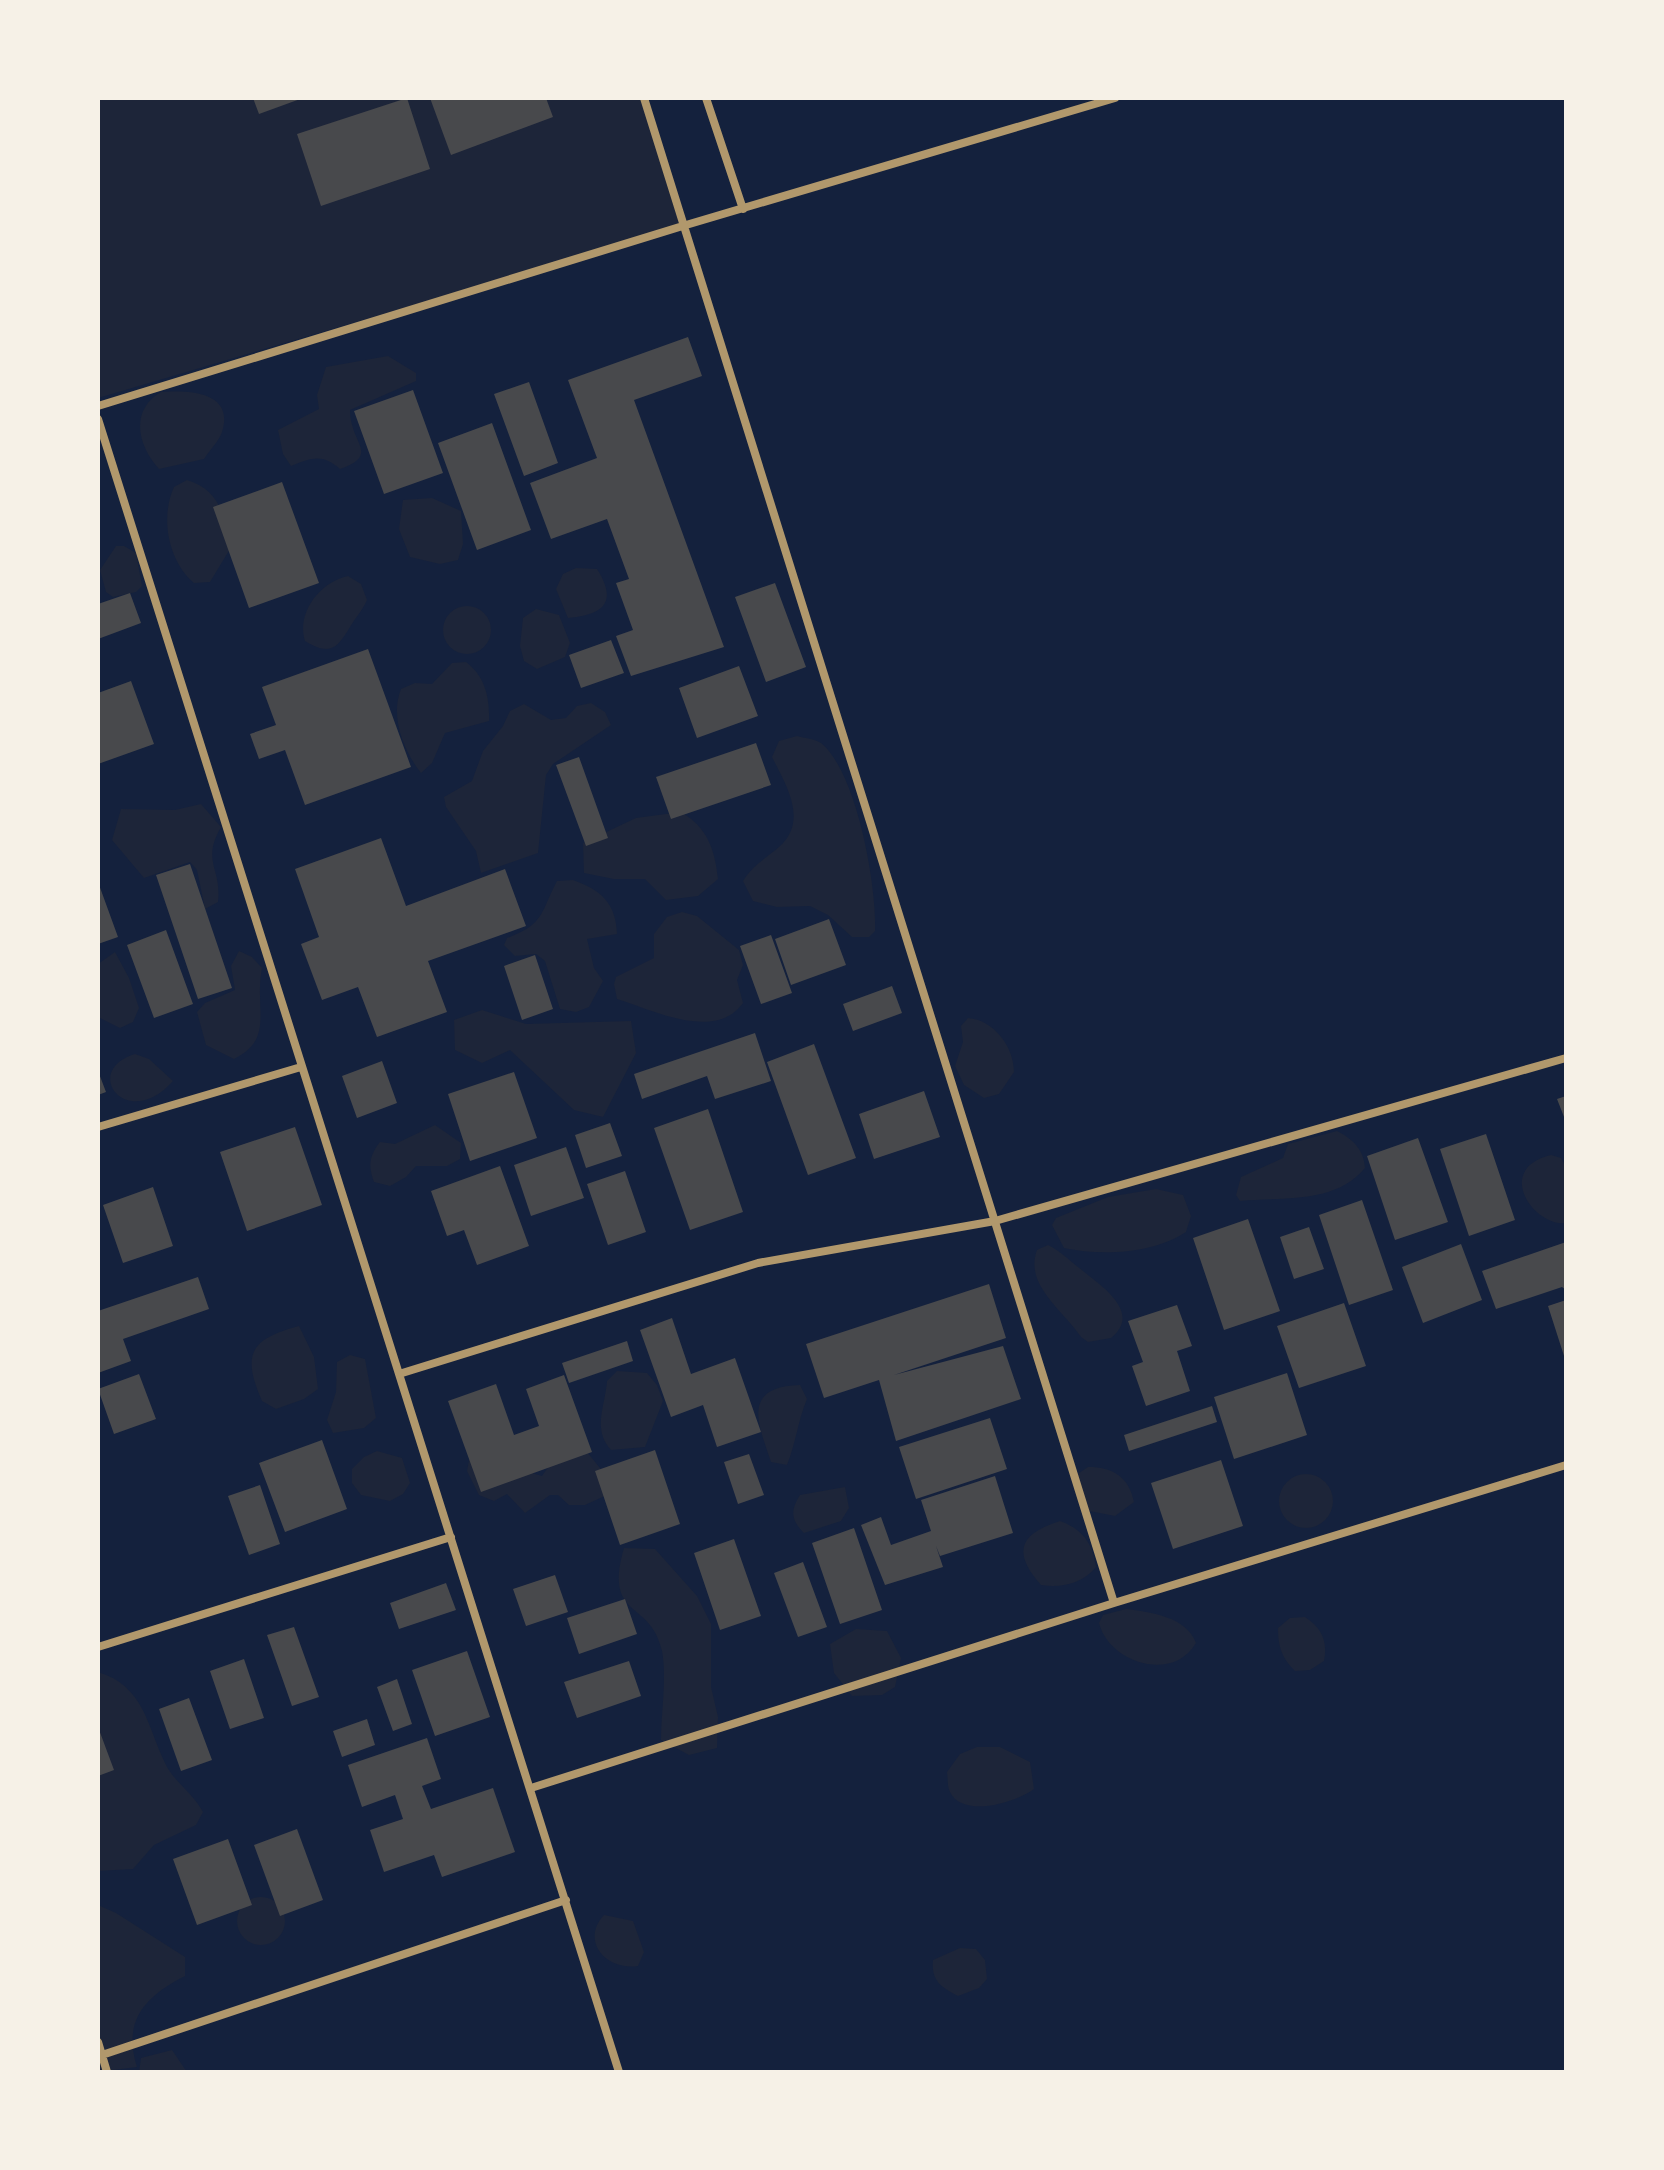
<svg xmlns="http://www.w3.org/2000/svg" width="1664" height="2170" font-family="Bitter,serif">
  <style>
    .green { fill: #1d2539 }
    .building { fill: #48494c }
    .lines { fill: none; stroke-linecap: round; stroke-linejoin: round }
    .minor { stroke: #b1986c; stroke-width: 8 }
  </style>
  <rect width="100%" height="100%" fill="#14213d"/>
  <!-- green -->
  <path class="green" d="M98,98H644L686,225L98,398Z
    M388,356L416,373V381L350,410C350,444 381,454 340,469C322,453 311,458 291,466L283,454L278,430L319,409L317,395L326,367Z
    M161,392C188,390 235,391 222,432C219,441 209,451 204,459L159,469C137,445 130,410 161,392Z
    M187,480C222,491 224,517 230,549L210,582L194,583C168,561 160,517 174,487Z
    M432,498L461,511L463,544L458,560L440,564L410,557L399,529L403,500Z
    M116,546H124L136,553L142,586L136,592L113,597L106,592L100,570Z
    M576,568L597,569C618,602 604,615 568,618L556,589L563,574Z
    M348,576L361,584L367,600C362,611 356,617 350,627C337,649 330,656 305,641C296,613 320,582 348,576Z
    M443 630a24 24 0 1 1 48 0a24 24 0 1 1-48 0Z
    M536,609L559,615L570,643L565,657L537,669L524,661L520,646L523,618Z
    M466,662C485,676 490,698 489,721L445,733L432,763L421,773C403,750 390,716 401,689L415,683L432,684L452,663Z
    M591,703L605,712L611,725L553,764L546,775L538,853L481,873L476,851L446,807L444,797L472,781L483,751L503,726L510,711L524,704L551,720L566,718L577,706Z
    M797,736C804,738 815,739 821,743C857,772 877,887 875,931L869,937H852L828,915L810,906L777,907L753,901L743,881C753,865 765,859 779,847C809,821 786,785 772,757L779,741Z
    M201,804L221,827C201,862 222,868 218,902L205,909L197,870L190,862L144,878L112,840L121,809L175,810Z
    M681,812C707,827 715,849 718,879L698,896L666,900L645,879H614L584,873L583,843L636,818Z
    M573,880C601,890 616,903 617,934L587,939L594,968L603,981L589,1007L576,1012L560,1009L545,961L536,954L515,956L504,945L507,938C545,924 540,913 557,881Z
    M682,912L697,916L739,950L743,965L737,980L743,1003C715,1042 653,1010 617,999L614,984L616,977L654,958V934L667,917Z
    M239,951L252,957L262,968C254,1009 275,1039 234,1059L206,1045L197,1012L205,1003L235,990L231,966Z
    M115,952L129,978L139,1008L133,1022L120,1028L98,1017V964Z
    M482,1010L526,1024L631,1021L636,1053L603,1117L574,1110L510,1050L482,1063L455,1050L454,1020Z
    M968,1018C994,1020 1014,1047 1014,1072L999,1094L984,1098L964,1085L955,1066L963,1042L961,1026Z
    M135,1054L149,1059L173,1081C127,1133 80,1071 135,1054Z
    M435,1125L461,1143L460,1159L447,1166H416L406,1177L390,1186L374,1182C368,1166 369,1156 380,1142L395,1144Z
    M1337,1131C1353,1139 1364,1150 1365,1168C1335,1204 1284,1197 1240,1201L1236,1195L1241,1177L1283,1158L1288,1144Z
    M1551,1155L1561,1158L1566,1167V1223C1534,1227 1493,1169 1551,1155Z
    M1156,1189L1183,1195L1191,1216L1186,1232C1153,1254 1101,1256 1064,1248L1052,1225L1056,1218L1108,1197Z
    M1048,1245C1062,1252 1071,1262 1083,1271C1103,1287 1142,1313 1111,1338L1088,1342L1081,1337C1063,1310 1024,1285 1037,1250Z
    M299,1326L314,1357L318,1389L304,1399L276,1409L262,1401C241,1353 251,1339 299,1326Z
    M350,1355L365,1359L376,1418L364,1428L333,1433L327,1420L336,1392L337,1362Z
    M617,1371L647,1373L657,1385L663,1401L645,1447L611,1450C592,1429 605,1407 607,1381Z
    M800,1385L807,1399C798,1420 796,1443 787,1465L771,1462C758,1423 741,1387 800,1385Z
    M377,1451L402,1458L410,1483L403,1494L390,1501L361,1495L352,1483V1469L364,1457Z
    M587,1452L604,1473L607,1495L585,1505H569L558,1495H550L525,1513L507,1494L494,1501L479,1495L467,1471L470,1455L542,1476L551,1463Z
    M1088,1467C1113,1467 1129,1477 1134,1502L1115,1516L1084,1510L1074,1490L1076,1475Z
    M1279 1501a27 27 0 1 1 54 0a27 27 0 1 1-54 0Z
    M845,1487L849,1508L841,1521L804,1533C791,1520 790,1511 800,1495Z
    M1060,1521C1082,1529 1093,1543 1096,1567C1082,1584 1062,1588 1041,1585C1012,1552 1019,1534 1060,1521Z
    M624,1548L655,1549L697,1596L711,1624V1687L718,1717L717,1748L689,1755L661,1740C661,1713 667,1678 662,1651C651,1599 603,1620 624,1548Z
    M1126,1609C1151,1612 1187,1617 1196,1643C1173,1683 1109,1663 1099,1623L1103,1615Z
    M1305,1617C1322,1628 1328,1642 1324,1661L1310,1670L1295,1671C1282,1658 1278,1647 1278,1628L1290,1618Z
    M856,1629L887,1631L901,1658L895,1687L882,1695L852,1696L834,1673L830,1644Z
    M98,1672C144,1686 147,1725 165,1763C173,1781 193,1793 203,1812L196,1825L154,1845L133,1869L98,1871Z
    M977,1747H1000L1030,1762L1034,1789C1017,1802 963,1819 950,1792C947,1787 948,1778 947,1772L960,1754Z
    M237 1921a24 24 0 1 1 48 0a24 24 0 1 1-48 0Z
    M98,1905L116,1913L185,1957V1976C146,1996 122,2020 137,2067L98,2072Z
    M604,1915L633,1921L644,1952L638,1966C606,1971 580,1941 604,1915Z
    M960,1948L976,1949L985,1960L987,1979L979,1988L958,1996C941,1987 931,1981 933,1960Z
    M172,2050L187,2072H139L141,2058Z"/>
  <!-- building -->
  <path class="building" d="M253,98H303L259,114Z
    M407,98L430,169L321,206L297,134Z
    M430,98H546L553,117L451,155Z
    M688,337L702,376L634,400L724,647L631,676L616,636L633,630L616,583L629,579L607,519L551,539L530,483L597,458L568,380Z
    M529,382L558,463L524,476L494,394Z
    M413,390L443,473L384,494L354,411Z
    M492,423L531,530L477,550L438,443Z
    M282,482L319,583L249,608L213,507Z
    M775,583L806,667L766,682L735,597Z
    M130,593L141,623L98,639V604Z
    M611,640L624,673L581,688L569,655Z
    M368,649L411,767L305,805L285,750L259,759L250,734L276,725L262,687Z
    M739,666L758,716L697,738L679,688Z
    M131,681L154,744L98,764V693Z
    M756,743L771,785L671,819L656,777Z
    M579,757L608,838L586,846L556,765Z
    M381,838L406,906L505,869L526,926L428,961L447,1012L377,1037L358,987L322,1000L301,944L319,937L295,869Z
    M190,864L232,988L198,999L156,875Z
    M98,882L118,937L98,944Z
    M829,919L846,965L791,985L775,939Z
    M166,930L193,1004L154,1018L127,945Z
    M771,935L792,993L761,1004L740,946Z
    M535,955L553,1009L522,1020L504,966Z
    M892,986L902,1013L853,1031L843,1004Z
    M755,1033L771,1081L715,1099L707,1076L642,1099L634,1074Z
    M814,1044L856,1158L808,1175L767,1062Z
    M382,1061L397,1103L357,1118L342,1076Z
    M98,1071L106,1092L98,1095Z
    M514,1072L537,1138L470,1161L448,1094Z
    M924,1091L940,1137L874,1159L859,1114Z
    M1566,1096V1122L1557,1099Z
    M708,1109L743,1212L690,1230L654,1128Z
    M610,1123L622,1156L586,1168L575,1135Z
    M295,1127L322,1205L247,1231L220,1152Z
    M1486,1134L1515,1220L1469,1236L1440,1149Z
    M1418,1138L1448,1222L1395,1240L1367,1156Z
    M566,1147L584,1198L531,1216L514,1165Z
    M500,1166L529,1246L477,1265L464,1230L447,1236L431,1191Z
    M625,1171L646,1232L608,1245L587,1184Z
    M153,1187L173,1246L123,1263L103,1205Z
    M1362,1200L1393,1290L1349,1305L1319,1215Z
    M1248,1219L1280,1311L1224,1330L1193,1238Z
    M1309,1227L1324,1269L1294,1279L1280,1237Z
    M1566,1242V1290L1562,1287L1496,1309L1482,1271Z
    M1461,1244L1482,1300L1423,1323L1402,1267Z
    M198,1277L209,1309L123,1339L131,1361L98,1373V1311Z
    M989,1284L1006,1338L894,1375L1003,1346L1021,1399L896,1441L879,1380L824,1398L806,1344Z
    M1566,1300V1359H1565L1548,1306Z
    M1344,1303L1366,1366L1299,1388L1277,1326Z
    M1177,1305L1192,1346L1177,1351L1190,1391L1146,1406L1132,1366L1143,1362L1128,1321Z
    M672,1318L691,1374L735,1358L761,1432L717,1447L703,1405L671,1417L640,1330Z
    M627,1341L633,1361L569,1383L562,1363Z
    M1287,1373L1307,1435L1234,1459L1214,1397Z
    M139,1374L156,1419L114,1434L98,1389Z
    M564,1375L592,1452L481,1492L448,1401L496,1384L514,1435L539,1426L526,1389Z
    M1212,1406L1217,1422L1129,1451L1124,1435Z
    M990,1418L1007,1469L916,1499L899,1447Z
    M322,1440L347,1509L285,1532L259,1463Z
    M655,1450L680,1524L620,1545L595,1471Z
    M749,1454L764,1495L738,1504L724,1462Z
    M1221,1460L1243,1526L1173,1549L1151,1483Z
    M995,1476L1013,1533L940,1556L936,1546L943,1567L885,1585L861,1525L881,1517L891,1545L931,1531L921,1500Z
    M260,1485L280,1544L249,1555L228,1496Z
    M854,1528L882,1610L840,1624L812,1543Z
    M734,1539L761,1616L720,1630L694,1553Z
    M803,1562L827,1627L798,1637L774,1573Z
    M555,1575L568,1612L526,1626L513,1589Z
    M446,1583L456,1610L399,1629L390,1603Z
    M625,1599L637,1634L579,1654L567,1618Z
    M294,1627L319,1697L292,1706L267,1635Z
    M467,1651L490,1717L435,1736L412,1670Z
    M244,1659L264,1718L230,1729L210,1671Z
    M629,1661L641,1696L577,1718L564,1682Z
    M397,1679L412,1724L393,1731L377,1687Z
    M189,1698L212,1760L181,1771L159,1709Z
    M367,1719L375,1745L342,1757L333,1731Z
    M98,1727L114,1770L98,1776Z
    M427,1738L441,1779L422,1786L431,1809L493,1788L515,1852L442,1877L434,1855L384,1872L370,1830L403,1819L395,1795L362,1807L348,1765Z
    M297,1829L323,1900L280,1916L254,1845Z
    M228,1839L252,1905L197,1925L173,1859Z"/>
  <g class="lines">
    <!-- minor -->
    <path class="minor" d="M644,98L1114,1603
      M706,98L743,209
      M98,406L686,225L1115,98
      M98,419L619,2072
      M98,1127L301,1067
      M399,1374L758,1263L995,1221L1566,1058
      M98,1647L451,1537
      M531,1788L1114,1603L1566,1465
      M98,2042L107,2072
      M102,2055L566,1900"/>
  </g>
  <!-- border -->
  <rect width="1664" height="2170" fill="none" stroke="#f6f1e7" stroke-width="200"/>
</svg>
